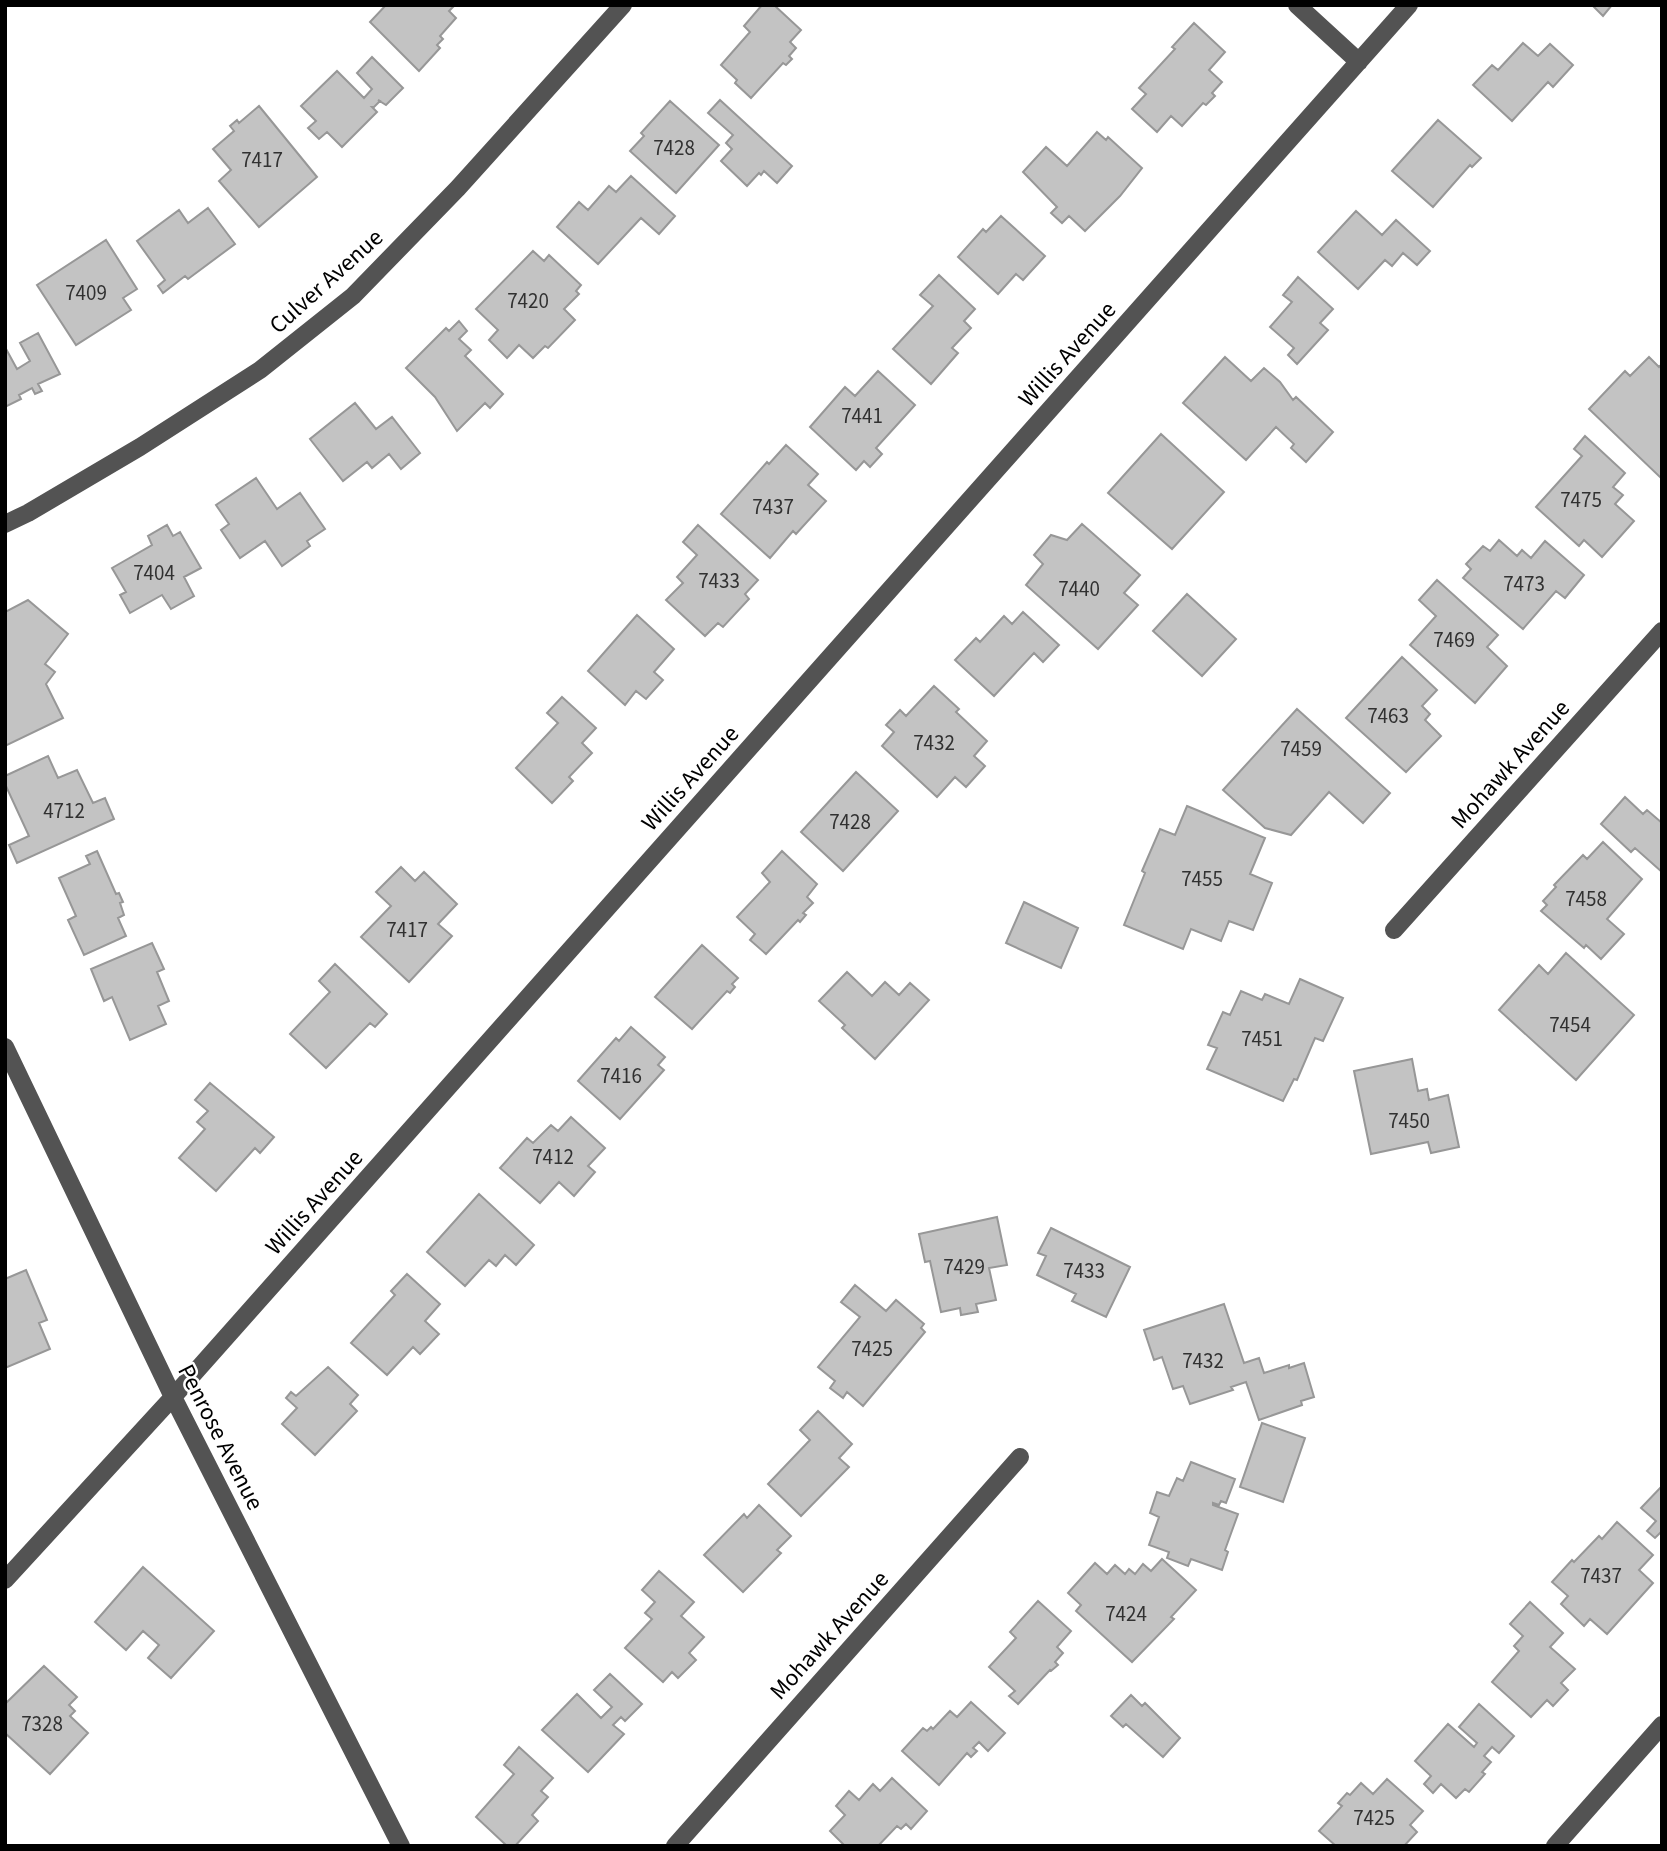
<svg xmlns="http://www.w3.org/2000/svg" width="1667" height="1851" font-family="'Source Sans 3',sans-serif">
  <style>
    .building { fill: #c3c3c3; stroke: #979797; stroke-width: 2 }
    .lines { fill: none; stroke-linecap: round; stroke-linejoin: round }
    .minor { stroke: #535353; stroke-width: 18 }
    .labels { text-anchor: middle; stroke-width: 5; stroke-linejoin: round; paint-order: stroke }
    .number-label { font-size: 21px; fill: #313131 }
    .street-label { font-size: 24px; fill: #000; stroke: #fff }
  </style>
  <rect width="100%" height="100%" fill="#fff"/>
  <!-- building -->
  <path class="building" d="M386,5H455L449,11L456,18L440,36L443,39L437,45L440,48L419,71L370,22Z
    M762,5H774L801,30L790,42L796,48L789,56L792,59L786,65L783,63L751,98L735,83L737,80L721,65L750,32L744,26Z
    M1592,5H1612L1603,16Z
    M1194,23L1225,52L1209,70L1222,82L1212,93L1215,96L1206,105L1203,103L1182,126L1171,116L1157,132L1132,109L1146,94L1139,88L1175,49L1172,47Z
    M1523,43L1538,56L1550,44L1573,65L1553,87L1548,82L1512,121L1473,85L1492,65L1498,70Z
    M372,57L403,88L386,105L378,100L380,101L374,107H372L377,112L342,147L327,132L319,139L308,128L316,121L301,106L337,71L364,98L372,89L357,73Z
    M720,100L792,166L777,183L764,171L761,175L759,173L747,186L721,161L732,149L726,143L733,135L708,113Z
    M670,101L719,145L676,193L630,151L644,136L641,133Z
    M259,106L317,177L259,227L219,181L231,170L213,149L234,131L230,126L237,120L239,123Z
    M1438,120L1481,158L1472,167L1470,165L1433,207L1392,171Z
    M1097,132L1106,140L1108,137L1142,168L1120,196L1085,231L1069,216L1062,223L1051,213L1057,207L1023,172L1046,147L1067,166Z
    M631,176L675,216L659,234L641,218L598,264L557,227L579,202L588,210L609,186L616,192Z
    M208,208L235,244L188,279L185,276L163,293L158,286L165,280L137,241L179,210L188,223Z
    M1356,211L1382,235L1396,220L1430,251L1417,265L1403,253L1392,266L1385,260L1358,289L1318,252Z
    M1001,216L1045,256L1023,280L1016,274L998,294L958,257L983,229L986,232Z
    M106,240L137,289L123,298L131,310L76,345L37,285Z
    M533,251L544,261L549,255L581,285L576,291L579,294L564,309L575,320L548,348L545,346L533,358L519,345L507,358L489,340L498,330L476,309Z
    M939,275L975,309L964,321L971,328L952,348L958,353L931,384L893,349L933,306L920,295Z
    M1298,277L1333,309L1320,323L1328,330L1297,364L1288,355L1294,348L1270,327L1292,302L1283,295Z
    M459,321L467,331L459,339L471,350L465,356L503,394L490,408L485,403L457,431L435,397L406,368L446,328L449,331Z
    M38,333L60,374L38,384L42,391L35,394L32,388L19,395L21,399L5,407V347L17,369L30,361L20,343Z
    M1225,357L1251,381L1264,368L1280,382L1293,400L1296,397L1333,432L1306,462L1291,448L1294,444L1276,427L1246,460L1183,403Z
    M1649,357L1659,367L1662,364V479L1589,409L1625,371L1630,376Z
    M878,371L915,405L876,448L882,454L870,467L864,461L856,470L810,427L845,387L855,396Z
    M355,403L376,429L392,417L420,453L401,469L389,454L372,468L367,462L343,481L310,439Z
    M1161,434L1224,492L1172,549L1108,493Z
    M1585,436L1625,473L1613,487L1623,495L1615,504L1634,521L1602,557L1584,540L1579,546L1536,507L1582,456L1574,449Z
    M786,445L818,474L808,485L826,501L796,534L793,531L770,558L721,514L767,462L769,464Z
    M256,478L277,509L300,493L325,529L307,541L310,546L282,566L265,541L240,558L221,530L229,524L216,505Z
    M1082,524L1140,575L1124,593L1138,605L1098,649L1026,585L1043,564L1034,555L1051,535L1067,540Z
    M167,525L173,536L180,532L201,568L184,577L194,596L171,609L162,595L130,613L120,595L126,592L112,568L152,545L148,536Z
    M698,525L758,580L745,594L749,599L723,627L718,623L705,636L666,600L683,583L677,577L697,555L683,542Z
    M1499,540L1517,556L1522,550L1531,558L1545,541L1584,575L1565,598L1556,591L1523,629L1463,578L1471,569L1466,564L1483,546L1490,551Z
    M1437,580L1498,635L1487,647L1507,666L1475,703L1410,645L1436,616L1419,600Z
    M1187,594L1236,639L1202,676L1153,631Z
    M28,600L68,634L45,664L55,672L46,684L63,718L5,746V612Z
    M1023,612L1059,645L1043,662L1034,653L994,696L955,660L976,638L980,642L1004,616L1012,624Z
    M637,615L674,649L654,672L663,680L646,699L636,691L625,705L588,671Z
    M1402,657L1437,690L1422,706L1430,714L1425,720L1441,736L1406,772L1346,718Z
    M934,686L959,709L956,712L987,741L974,756L985,766L966,787L955,777L937,797L882,746L894,732L886,725L900,710L906,716Z
    M562,697L596,728L582,743L592,753L569,777L573,781L552,803L516,768L558,723L547,713Z
    M1297,709L1390,793L1363,823L1329,792L1291,835L1265,828L1223,790Z
    M48,756L58,778L77,770L93,803L105,798L114,819L17,863L9,845L29,836L5,784V776Z
    M856,772L898,811L843,871L801,832Z
    M1625,797L1643,814L1647,810L1662,823V872L1635,848L1631,852L1601,824Z
    M1187,806L1265,838L1250,874L1272,883L1253,930L1229,921L1221,941L1191,929L1183,949L1124,925L1145,873L1142,871L1160,829L1175,835Z
    M1603,842L1642,879L1607,919L1624,934L1601,959L1586,945L1584,948L1541,911L1547,905L1543,901L1556,887L1554,885L1583,855L1587,859Z
    M97,851L116,894L119,893L123,902L120,903L124,915L118,918L126,936L84,955L68,920L76,916L59,878L90,864L86,856Z
    M782,851L817,884L807,897L813,903L803,913L806,915L800,922L798,920L766,954L750,940L755,934L737,917L770,882L762,873Z
    M401,867L415,881L424,872L457,904L438,924L452,936L409,982L361,937L391,906L376,892Z
    M1024,902L1078,928L1061,968L1006,943Z
    M152,943L164,969L157,972L169,1001L158,1006L166,1024L130,1040L112,997L104,1001L91,969Z
    M702,945L738,978L732,984L735,987L730,993L727,991L692,1029L655,997Z
    M1566,953L1634,1015L1576,1080L1499,1010L1539,965L1548,974Z
    M335,964L387,1014L375,1027L370,1023L326,1068L290,1034L330,992L319,981Z
    M847,972L872,996L885,982L899,995L910,983L929,1000L875,1059L842,1028L845,1025L819,1001Z
    M1300,979L1343,998L1323,1041L1315,1038L1297,1080L1294,1079L1283,1101L1207,1069L1217,1048L1208,1045L1223,1012L1230,1015L1241,991L1262,1000L1265,994L1289,1004Z
    M631,1027L665,1057L658,1065L664,1070L620,1119L578,1081L616,1038L619,1041Z
    M1412,1059L1418,1091L1427,1089L1429,1100L1448,1095L1459,1147L1431,1153L1428,1142L1371,1154L1354,1071Z
    M210,1083L274,1137L260,1153L255,1148L216,1191L179,1158L205,1129L197,1122L208,1111L195,1100Z
    M571,1117L605,1148L588,1166L595,1172L574,1196L559,1182L540,1203L500,1168L527,1138L533,1143L551,1125L558,1131Z
    M479,1194L534,1245L516,1265L505,1255L496,1266L489,1260L465,1286L427,1252Z
    M997,1217L1007,1265L989,1268L996,1300L976,1304L978,1312L961,1315L960,1308L941,1312L930,1261L925,1262L919,1234Z
    M1051,1228L1130,1267L1106,1317L1072,1301L1076,1294L1037,1275L1046,1256L1038,1253Z
    M26,1270L47,1320L39,1323L50,1349L5,1368V1279Z
    M407,1274L440,1304L425,1321L439,1334L420,1354L413,1347L387,1375L351,1343L395,1295L391,1291Z
    M855,1285L886,1311L896,1300L924,1324L921,1328L925,1332L863,1406L847,1392L843,1398L830,1388L835,1381L818,1367L860,1317L841,1302Z
    M1224,1304L1244,1363L1259,1358L1264,1373L1289,1365V1368L1304,1363L1314,1397L1301,1401L1302,1405L1259,1420L1246,1382L1231,1387L1233,1390L1190,1404L1183,1386L1173,1389L1162,1357L1154,1360L1144,1330Z
    M328,1367L358,1395L350,1404L357,1411L315,1455L282,1424L297,1408L286,1398L291,1392L296,1396Z
    M818,1411L852,1444L839,1458L849,1467L801,1516L768,1484L810,1440L800,1430Z
    M1262,1423L1305,1438L1283,1502L1240,1487Z
    M1191,1462L1235,1479L1226,1503L1221,1501L1219,1505L1213,1503V1505L1238,1514L1225,1550L1228,1552L1222,1570L1191,1559L1188,1566L1167,1558L1169,1552L1149,1545L1159,1517L1150,1513L1157,1492L1169,1496L1177,1478L1183,1481Z
    M1662,1486V1531L1655,1538L1647,1531L1656,1521L1641,1508Z
    M759,1505L791,1536L777,1550L781,1553L743,1592L704,1555L744,1514L747,1518Z
    M1617,1522L1653,1555L1639,1570L1653,1583L1607,1634L1590,1619L1584,1626L1561,1604L1568,1596L1552,1582L1572,1560L1574,1562L1599,1536L1602,1539Z
    M1162,1559L1196,1590L1171,1617L1174,1619L1132,1662L1076,1611L1081,1605L1068,1593L1095,1563L1107,1574L1115,1565L1125,1574L1129,1569L1135,1574L1143,1564L1151,1571Z
    M143,1567L214,1631L171,1678L148,1658L159,1645L143,1631L126,1650L95,1622Z
    M659,1571L694,1602L681,1616L704,1637L689,1653L696,1660L678,1678L672,1672L663,1682L625,1648L652,1619L645,1613L655,1602L642,1590Z
    M1038,1601L1071,1631L1057,1647L1063,1653L1055,1662L1058,1665L1051,1671L1050,1670L1018,1704L1009,1696L1015,1691L989,1667L1016,1638L1010,1632Z
    M1530,1602L1563,1633L1550,1647L1575,1669L1561,1683L1568,1690L1553,1706L1547,1700L1531,1717L1492,1682L1519,1651L1514,1646L1523,1636L1510,1624Z
    M44,1666L77,1697L69,1705L75,1711L70,1716L88,1733L50,1774L5,1733V1704Z
    M610,1674L642,1704L625,1721L621,1717L613,1725L624,1734L588,1772L542,1730L577,1694L601,1718L612,1707L594,1690Z
    M1131,1695L1142,1706L1145,1703L1180,1738L1163,1757L1126,1724L1123,1727L1111,1716Z
    M971,1702L1005,1733L988,1751L979,1742L973,1748L977,1751L971,1757L967,1753L939,1785L902,1751L923,1728L927,1731L931,1727L933,1729L950,1711L957,1717Z
    M1479,1704L1514,1736L1499,1753L1492,1747L1484,1756L1491,1762L1482,1772L1485,1774L1469,1792L1465,1789L1456,1798L1441,1784L1433,1793L1424,1784L1431,1776L1415,1761L1448,1724L1474,1747L1477,1743L1459,1727Z
    M519,1747L553,1778L541,1791L548,1797L532,1815L538,1821L515,1846H507L476,1817L514,1774L504,1765Z
    M892,1778L927,1811L911,1829L906,1824L901,1829L897,1826L878,1846H845L830,1831L845,1815L836,1806L849,1791L859,1800L873,1784L880,1791Z
    M1387,1779L1423,1811L1410,1825L1417,1832L1404,1846H1336L1319,1831L1342,1806L1338,1803L1347,1793L1350,1795L1361,1783L1373,1794Z"/>
  <g class="lines">
    <!-- minor -->
    <path class="minor" d="M1297,5L1359,62
      M5,524L28,513L140,447L260,370L353,296L458,188L623,5
      M1394,930L1662,631
      M5,1047L173,1397L401,1846
      M5,1580L173,1397L1409,5
      M675,1846L1020,1457
      M1555,1846L1662,1725"/>
  </g>
  <g class="labels">
    <!-- number labels -->
    <g class="number-label">
      <text x="674" y="155">7428</text>
      <text x="262" y="167">7417</text>
      <text x="86" y="300">7409</text>
      <text x="528" y="308">7420</text>
      <text x="862" y="423">7441</text>
      <text x="1581" y="507">7475</text>
      <text x="773" y="514">7437</text>
      <text x="154" y="580">7404</text>
      <text x="719" y="588">7433</text>
      <text x="1524" y="591">7473</text>
      <text x="1079" y="596">7440</text>
      <text x="1454" y="647">7469</text>
      <text x="1388" y="723">7463</text>
      <text x="934" y="750">7432</text>
      <text x="1301" y="756">7459</text>
      <text x="64" y="818">4712</text>
      <text x="850" y="829">7428</text>
      <text x="1202" y="886">7455</text>
      <text x="1586" y="906">7458</text>
      <text x="407" y="937">7417</text>
      <text x="1570" y="1032">7454</text>
      <text x="1262" y="1046">7451</text>
      <text x="621" y="1083">7416</text>
      <text x="1409" y="1128">7450</text>
      <text x="553" y="1164">7412</text>
      <text x="964" y="1274">7429</text>
      <text x="1084" y="1278">7433</text>
      <text x="872" y="1356">7425</text>
      <text x="1203" y="1368">7432</text>
      <text x="1601" y="1583">7437</text>
      <text x="1126" y="1621">7424</text>
      <text x="42" y="1731">7328</text>
      <text x="1374" y="1825">7425</text>
    </g>
    <!-- street labels -->
    <g class="street-label">
      <text transform="translate(326 281) rotate(-42)" y="8">Culver Avenue</text>
      <text transform="translate(1067 354) rotate(-48)" y="8">Willis Avenue</text>
      <text transform="translate(1510 764) rotate(-48)" y="8">Mohawk Avenue</text>
      <text transform="translate(690 778) rotate(-48)" y="8">Willis Avenue</text>
      <text transform="translate(314 1202) rotate(-48)" y="8">Willis Avenue</text>
      <text transform="translate(221 1437) rotate(63)" y="8">Penrose Avenue</text>
      <text transform="translate(829 1635) rotate(-48)" y="8">Mohawk Avenue</text>
    </g>
  </g>
  <!-- border -->
  <rect width="1667" height="1851" fill="none" stroke="#000000" stroke-width="14"/>
</svg>
